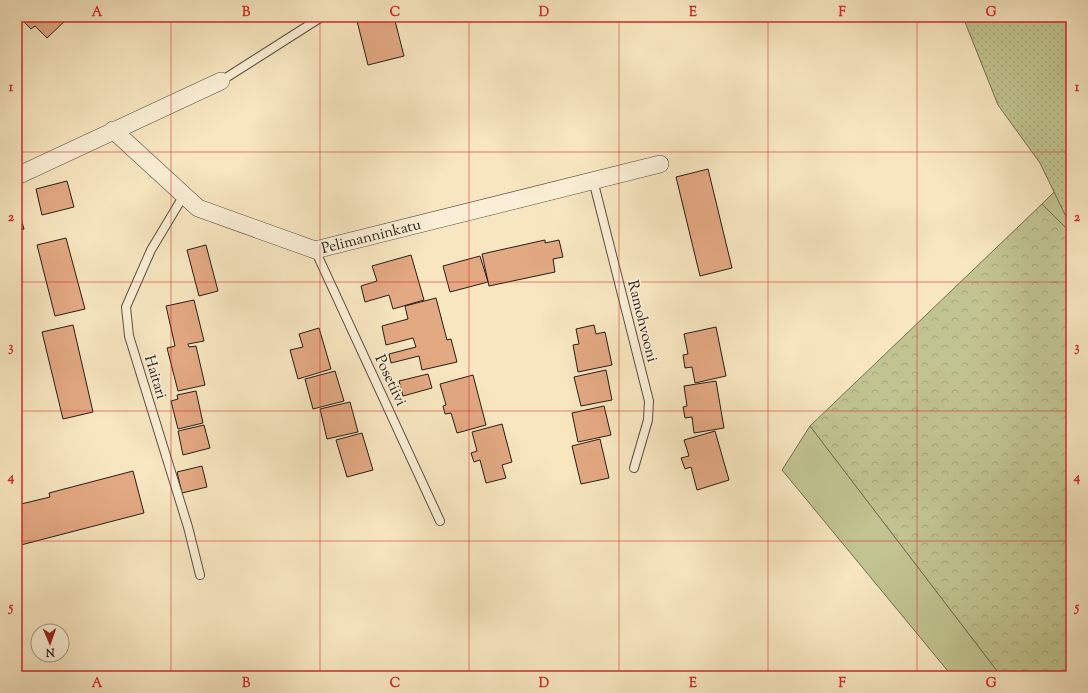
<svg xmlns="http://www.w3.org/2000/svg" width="1088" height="693" font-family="'Sorts Mill Goudy',serif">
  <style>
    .grass { fill: #c1c490; stroke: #747054 }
    .forest { fill: url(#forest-crowns); stroke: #747054 }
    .park { fill: url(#park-dots); stroke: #747054 }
    .building { fill: #e3a983; stroke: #271d17 }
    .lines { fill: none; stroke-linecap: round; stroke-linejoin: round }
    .service-casing { stroke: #5b4f41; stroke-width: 10 }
    .minor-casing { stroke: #5b4f41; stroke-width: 18 }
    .service { stroke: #faefd6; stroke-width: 8 }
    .minor { stroke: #faefd6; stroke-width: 17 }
    .grid { fill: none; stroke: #d62828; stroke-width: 1; stroke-opacity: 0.55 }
    .labels { text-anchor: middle; stroke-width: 3.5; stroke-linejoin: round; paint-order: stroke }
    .street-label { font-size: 15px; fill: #271d17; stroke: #faefd6 }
    .neatline { fill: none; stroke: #d62828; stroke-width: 1.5 }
    .grid-label { font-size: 13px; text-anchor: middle; font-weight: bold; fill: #d62828 }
  </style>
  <defs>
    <pattern id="forest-crowns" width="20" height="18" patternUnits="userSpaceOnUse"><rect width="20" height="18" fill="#c1c490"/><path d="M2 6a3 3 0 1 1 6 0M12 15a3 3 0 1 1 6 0" fill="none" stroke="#a6a87b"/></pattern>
    <pattern id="park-dots" width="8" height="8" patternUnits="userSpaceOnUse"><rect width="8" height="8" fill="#c1c490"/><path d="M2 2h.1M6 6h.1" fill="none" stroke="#a6a87b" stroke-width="1.8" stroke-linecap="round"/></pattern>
  </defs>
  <rect width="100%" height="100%" fill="#f7e6c0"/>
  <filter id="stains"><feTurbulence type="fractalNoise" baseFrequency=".005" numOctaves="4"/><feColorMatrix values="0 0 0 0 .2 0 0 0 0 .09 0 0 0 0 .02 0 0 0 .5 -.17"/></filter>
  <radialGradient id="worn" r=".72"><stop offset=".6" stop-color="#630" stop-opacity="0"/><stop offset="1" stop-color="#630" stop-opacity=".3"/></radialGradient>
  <!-- grass -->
  <path class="grass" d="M1071,175V233L1042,204Z
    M810,426L1001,676H952L782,470Z"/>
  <!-- forest -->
  <path class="forest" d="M1042,204L1071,233V676H1001L810,426Z"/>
  <!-- park -->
  <path class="park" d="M963,17H1071V227L1040,163L998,105Z"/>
  <!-- building -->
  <path class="building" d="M19,17H69L47,38L35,26L31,29Z
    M356,17H394L404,56L368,65Z
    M708,169L732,268L700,276L676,177Z
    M67,181L74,207L42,215L36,189Z
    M17,206L24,229L17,231Z
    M66,238L85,309L55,316L37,245Z
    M545,240V243L559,240L563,257L553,259L555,272L489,286L482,254Z
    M206,245L218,291L199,296L187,250Z
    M411,255L424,300L393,309L389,295L365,302L361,286L377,281L372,266Z
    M480,256L488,282L450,292L443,266Z
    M436,298L447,340L451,339L457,362L422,370L419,356L391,363L389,354L416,347L413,338L386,345L382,326L408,319L405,306Z
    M194,300L204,341L188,344L189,347L196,346L205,385L178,391L167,348L175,346L166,306Z
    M73,325L93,412L63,419L42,332Z
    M594,325L596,334L605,332L612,365L578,372L573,345L579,344L576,329Z
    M716,327L726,376L695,383L692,367L685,368L683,355L688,354L684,334Z
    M319,328L331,369L298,379L290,350L303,347L299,334Z
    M606,370L612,400L581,406L574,377Z
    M335,371L344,401L313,409L305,379Z
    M428,374L432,388L403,396L399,381Z
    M473,375L486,425L457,433L451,413L445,414L443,406L446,405L440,384Z
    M716,381L724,428L694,433L692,417L685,418L683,407L687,406L684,386Z
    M196,391L203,423L178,429L171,401L178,399L177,395Z
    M350,402L358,432L327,439L320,409Z
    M604,406L611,435L578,442L572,413Z
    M502,424L512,462L502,465L506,478L486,483L480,460L474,462L471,453L477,451L472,432Z
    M204,425L210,448L183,455L178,431Z
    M715,431L729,480L697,490L691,467L685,469L681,458L689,456L684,440Z
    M362,433L373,470L347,477L336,440Z
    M600,439L609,478L581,484L572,446Z
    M202,466L207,487L182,493L177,472Z
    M133,471L144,513L17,546V505L50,497L49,493Z"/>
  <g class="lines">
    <!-- service casing -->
    <g class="service-casing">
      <path id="service" d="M221,81L320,18
        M593,180L649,401L648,420L634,468
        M184,195L151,250L126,307L129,336L188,527L200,575
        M315,250L440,521"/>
    </g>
    <!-- minor casing -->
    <g class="minor-casing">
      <path id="minor" d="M113,130L198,208L315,250L660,164
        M17,176L221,81"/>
    </g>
    <!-- service -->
    <use href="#service" class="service"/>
    <!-- minor -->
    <use href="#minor" class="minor"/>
  </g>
  <!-- grid -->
  <path class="grid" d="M171,17V676M320,17V676M469,17V676M619,17V676M768,17V676M917,17V676M17,152H1071M17,282H1071M17,411H1071M17,541H1071"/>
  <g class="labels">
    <!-- street labels -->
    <g class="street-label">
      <text transform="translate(371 236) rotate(-14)" y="5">Pelimanninkatu</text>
      <text transform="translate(643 321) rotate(76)" y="5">Ramohvooni</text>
      <text transform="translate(156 377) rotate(73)" y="5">Haitari</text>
      <text transform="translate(391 380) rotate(65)" y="5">Posetiivi</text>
    </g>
  </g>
  <!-- margin -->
  <rect width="1088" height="693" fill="none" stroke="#f7e6c0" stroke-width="44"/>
  <!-- north arrow -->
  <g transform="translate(50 643) rotate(178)"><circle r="19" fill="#faefd6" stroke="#a69b8a"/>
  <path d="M0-3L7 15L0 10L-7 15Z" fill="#8f2418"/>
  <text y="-6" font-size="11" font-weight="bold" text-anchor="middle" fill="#271d17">N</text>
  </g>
  <rect x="22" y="22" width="1044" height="649" class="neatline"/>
  <g class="grid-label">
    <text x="97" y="16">A</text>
    <text x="246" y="16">B</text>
    <text x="395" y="16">C</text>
    <text x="544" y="16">D</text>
    <text x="693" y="16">E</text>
    <text x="842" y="16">F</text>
    <text x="991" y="16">G</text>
    <text x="11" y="91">1</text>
    <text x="1077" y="91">1</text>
    <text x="11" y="221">2</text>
    <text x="1077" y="221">2</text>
    <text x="11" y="351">3</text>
    <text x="1077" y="351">3</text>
    <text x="11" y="481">4</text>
    <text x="1077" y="481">4</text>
    <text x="11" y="611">5</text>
    <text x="1077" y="611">5</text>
    <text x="97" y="687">A</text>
    <text x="246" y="687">B</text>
    <text x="395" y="687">C</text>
    <text x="544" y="687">D</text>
    <text x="693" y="687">E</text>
    <text x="842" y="687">F</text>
    <text x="991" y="687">G</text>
  </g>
  <rect width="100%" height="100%" filter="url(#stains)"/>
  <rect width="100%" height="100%" fill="url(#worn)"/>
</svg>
